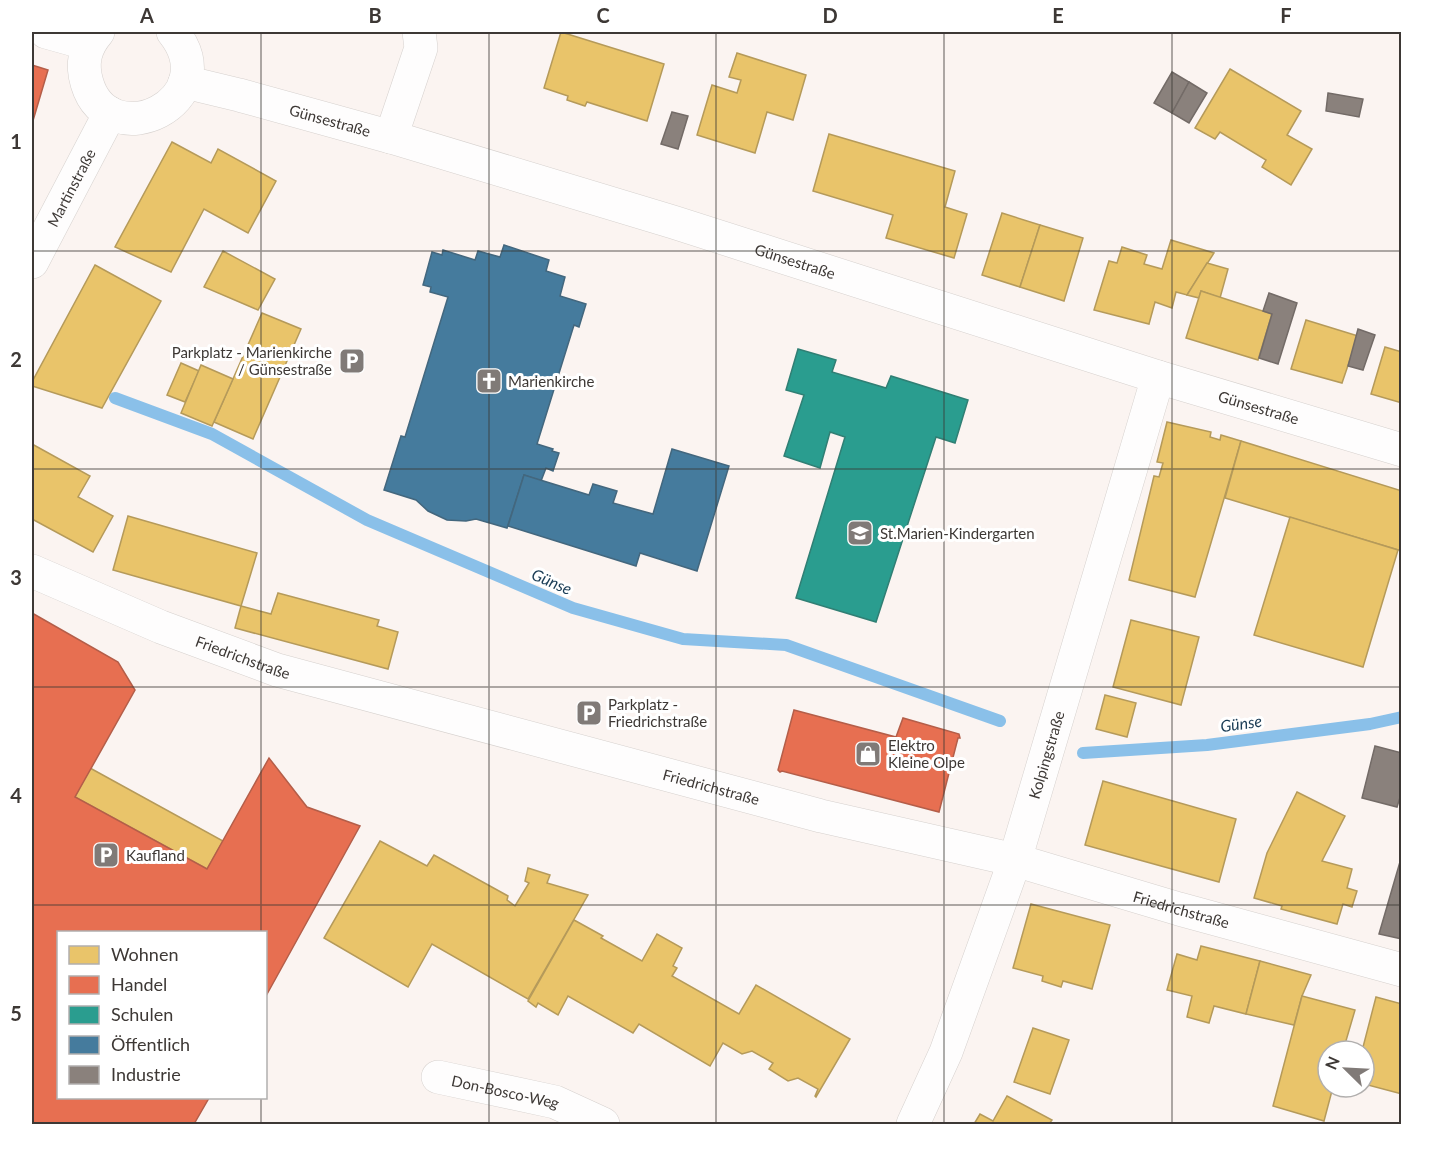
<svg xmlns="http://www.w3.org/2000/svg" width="1433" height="1156" viewBox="0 0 1433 1156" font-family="Lato,sans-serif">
	<rect width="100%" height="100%" fill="#fbf4f1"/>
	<g fill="#e9c46a" stroke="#b59a5a" stroke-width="1.5">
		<path d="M561,32L664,64L647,121L587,102L585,106L567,100L568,96L544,88Z"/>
		<path d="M737,53L806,75L793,120L767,112L755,153L697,135L712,85L737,93L741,80L729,77Z"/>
		<path d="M1230,69L1301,111L1287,135L1312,149L1291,185L1262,167L1266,160L1220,132L1215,139L1195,128Z"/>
		<path d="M829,134L955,171L945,207L967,214L954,258L886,238L893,215L813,191Z"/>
		<path d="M172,142L211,163L218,149L276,181L248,233L204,209L171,272L115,247Z"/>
		<path d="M1002,213L1040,225L1020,287L982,275Z"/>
		<path d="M1040,225L1083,238L1064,301L1020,287Z"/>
		<path d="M1171,240L1214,253L1187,295L1176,292L1172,308L1155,302L1149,324L1094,310L1109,261L1117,263L1122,247L1147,255L1144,264L1162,269Z"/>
		<path d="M223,251L275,279L258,310L204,287Z"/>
		<path d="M1207,263L1228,269L1220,298L1201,291L1199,298L1187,295Z"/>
		<path d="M95,265L161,301L102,408L32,386V382Z"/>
		<path d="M1201,291L1272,314L1258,360L1186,338Z"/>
		<path d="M262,313L301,329L253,439L214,422Z"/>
		<path d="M1306,320L1358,336L1342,383L1291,369Z"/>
		<path d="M1385,347L1402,352V403L1371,394Z"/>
		<path d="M181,363L199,371L185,402L167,395Z"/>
		<path d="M201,365L233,379L212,426L181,413Z"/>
		<path d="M1167,422L1211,432L1210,437L1220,440L1221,435L1241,441L1195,597L1129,580L1154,476L1159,477L1163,463L1157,462Z"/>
		<path d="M1241,441L1402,491V551L1225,498Z"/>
		<path d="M32,444L90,476L78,497L113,516L93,552L32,519Z"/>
		<path d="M128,516L257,553L241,606L113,570Z"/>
		<path d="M1290,517L1398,550L1363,667L1254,635Z"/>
		<path d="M278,593L379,620L377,626L398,632L388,669L235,628L241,606L271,614Z"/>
		<path d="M1131,620L1199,637L1181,705L1113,687Z"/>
		<path d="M1105,695L1136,703L1127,737L1096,729Z"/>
		<path d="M90,768L223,841L207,869L75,797Z"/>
		<path d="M1103,781L1236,819L1219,882L1085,845Z"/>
		<path d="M1297,792L1345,816L1322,861L1352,869L1347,888L1357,891L1352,907L1343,904L1337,924L1281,909L1282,906L1254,898L1267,853Z"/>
		<path d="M380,841L427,866L434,855L508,896L507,900L515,906L529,883L525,881L528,868L550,875L547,883L588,895L528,999L432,944L408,987L324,938Z"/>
		<path d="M1031,904L1110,925L1092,989L1063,981L1061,987L1042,981L1043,976L1013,968Z"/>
		<path d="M574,920L603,936L601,938L642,961L657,934L682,948L673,966L677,968L672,976L739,1014L756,985L850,1039L816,1097L815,1096L818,1089L798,1078L788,1081L769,1069L773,1063L752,1051L742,1054L723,1043L710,1066L639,1024L633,1033L568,996L558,1015L538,1003L536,1007L528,1001Z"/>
		<path d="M1201,946L1260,961L1246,1014L1214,1006L1209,1023L1187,1017L1192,996L1167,990L1177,954L1197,960Z"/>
		<path d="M1260,961L1311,975L1302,996L1294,1025L1246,1014Z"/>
		<path d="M1302,996L1355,1010L1343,1051H1328V1087H1333L1324,1121L1273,1106Z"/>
		<path d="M1376,997L1402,1004V1094L1364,1084V1051H1362Z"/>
		<path d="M1033,1028L1069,1040L1050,1094L1014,1082Z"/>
		<path d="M1007,1096L1052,1120L1049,1124H974L980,1114L993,1121Z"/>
	</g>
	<g fill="#e76f51" stroke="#b45e49" stroke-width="1.5">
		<path d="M32,65L48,70L32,124Z"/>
		<path d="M32,613L118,662L135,690L75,797L207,869L269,758L307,807L360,826L266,996V932H58V1098H209L194,1124H32Z"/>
		<path d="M794,710L896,737L903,718L959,734L960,738H958L939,812L782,771L780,772L778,770Z"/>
	</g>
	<path fill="#2a9d8f" stroke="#307f74" stroke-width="1.5" d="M798,349L836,360L832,372L886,388L891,376L968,400L955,443L936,437L876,622L796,598L845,437L830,432L820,468L784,456L804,395L786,390Z"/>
	<g fill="#457b9d" stroke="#43677e" stroke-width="1.5">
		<path d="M504,245L549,260L546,271L565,277L560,296L586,304L579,327L574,325L537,444L553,449L552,451L559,453L553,471L546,468L541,481L524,475L507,528L476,519L466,521L447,520L428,511L416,500L384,490L401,436L405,437L448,297L430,292L431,287L423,285L432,252L442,255L443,250L475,260L478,251L500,257Z"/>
		<path d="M672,449L729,466L697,571L640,553L636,566L508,526L524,475L589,495L593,484L617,491L613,503L653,514Z"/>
	</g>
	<g fill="#8a817c" stroke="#736b67" stroke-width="1.5">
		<path d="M1172,72L1189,82L1172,113L1154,103Z"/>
		<path d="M1189,82L1207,93L1189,123L1172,113Z"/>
		<path d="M1328,93L1363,99L1359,117L1326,111Z"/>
		<path d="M672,112L688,116L678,149L661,144Z"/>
		<path d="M1269,293L1297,303L1278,364L1259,358L1272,314L1263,311Z"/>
		<path d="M1358,329L1375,335L1363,370L1348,366Z"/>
		<path d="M1375,746L1402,753V791L1397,807L1362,798Z"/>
		<path d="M1402,855V939L1379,934Z"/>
	</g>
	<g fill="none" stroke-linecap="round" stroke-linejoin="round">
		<g stroke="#8ac0e9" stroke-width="12">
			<path d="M115,398L212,434L367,520L573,608L683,639L786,645L1000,721"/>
			<path d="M1083,753L1207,745L1370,724L1402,717"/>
		</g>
		<g stroke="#d6d1ce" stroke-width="34">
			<g id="minor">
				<path d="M46,32L89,44"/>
				<path d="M391,137L421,48L419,32"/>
				<path id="s1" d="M32,571L161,627L277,670L821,816L1015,860L1179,909L1402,970"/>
				<path id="s2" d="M438,1077L555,1102L603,1124"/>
				<path id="s3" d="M913,1124L946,1052L1015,860L1158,377"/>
			</g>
		</g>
		<g stroke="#d6d1ce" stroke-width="34">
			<g id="tertiary">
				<path d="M98,32C85,47 81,63 87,83C109,158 228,101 173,32"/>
				<path id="s4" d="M185,82L239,95L391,137L673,222L1158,377L1402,450"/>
				<path id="s5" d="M32,262L110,113"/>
			</g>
		</g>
		<use href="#minor" stroke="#fefdfd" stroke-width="33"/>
		<use href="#tertiary" stroke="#fefdfd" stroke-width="33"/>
	</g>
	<path fill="none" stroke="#3d3835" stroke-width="1.5" stroke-opacity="0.55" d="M261,32V932M489,32V1124M716,32V1124M944,32V1124M1172,32V1124M32,251H1402M32,469H1402M32,687H1402M32,905H1402M261,1098V1124"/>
	<defs>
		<g id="parking-square" transform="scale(1.35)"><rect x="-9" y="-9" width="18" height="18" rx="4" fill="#807a77" stroke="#fff"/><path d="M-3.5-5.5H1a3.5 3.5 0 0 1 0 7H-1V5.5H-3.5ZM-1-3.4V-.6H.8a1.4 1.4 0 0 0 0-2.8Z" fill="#fff"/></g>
		<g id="church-square" transform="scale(1.35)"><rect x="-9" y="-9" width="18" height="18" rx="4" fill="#807a77" stroke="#fff"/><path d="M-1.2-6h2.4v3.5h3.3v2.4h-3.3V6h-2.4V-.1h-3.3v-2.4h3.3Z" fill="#fff"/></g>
		<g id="school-square" transform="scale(1.35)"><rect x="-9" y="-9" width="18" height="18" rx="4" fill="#807a77" stroke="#fff"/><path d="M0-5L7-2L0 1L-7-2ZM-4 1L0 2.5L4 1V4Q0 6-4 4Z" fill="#fff"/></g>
		<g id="shop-square" transform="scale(1.35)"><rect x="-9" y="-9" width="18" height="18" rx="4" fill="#807a77" stroke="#fff"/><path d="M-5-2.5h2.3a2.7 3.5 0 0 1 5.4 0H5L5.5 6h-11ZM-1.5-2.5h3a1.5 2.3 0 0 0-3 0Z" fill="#fff"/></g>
	</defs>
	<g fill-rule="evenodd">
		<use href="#parking-square" x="352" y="361"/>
		<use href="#church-square" x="489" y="381"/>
		<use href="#school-square" x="860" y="533"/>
		<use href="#parking-square" x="589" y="713"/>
		<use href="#shop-square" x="868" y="754"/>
		<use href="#parking-square" x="106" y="855"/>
	</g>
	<g text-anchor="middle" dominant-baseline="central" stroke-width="6" stroke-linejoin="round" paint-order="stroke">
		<g font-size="15" fill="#3d3835" stroke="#fff">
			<text stroke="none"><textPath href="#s4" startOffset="150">Günsestraße</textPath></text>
			<text stroke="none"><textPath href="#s5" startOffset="84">Martinstraße</textPath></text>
			<text stroke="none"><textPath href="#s4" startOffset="636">Günsestraße</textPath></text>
			<text stroke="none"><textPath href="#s4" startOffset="1122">Günsestraße</textPath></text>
			<text stroke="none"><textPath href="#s1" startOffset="228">Friedrichstraße</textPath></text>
			<text stroke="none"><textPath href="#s3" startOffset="393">Kolpingstraße</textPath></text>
			<text stroke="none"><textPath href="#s1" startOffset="714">Friedrichstraße</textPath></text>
			<text stroke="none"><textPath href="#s1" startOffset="1200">Friedrichstraße</textPath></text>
			<text stroke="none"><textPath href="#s2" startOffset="69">Don-Bosco-Weg</textPath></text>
		</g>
		<g font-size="15" fill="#3d3835" stroke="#fff" text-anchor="start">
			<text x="332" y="352" text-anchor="end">Parkplatz - Marienkirche<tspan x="332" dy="17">/ Günsestraße</tspan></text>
			<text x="508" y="381">Marienkirche</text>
			<text x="880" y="533">St.Marien-Kindergarten</text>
			<text x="608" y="704">Parkplatz -<tspan x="608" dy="17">Friedrichstraße</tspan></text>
			<text x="888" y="745">Elektro<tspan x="888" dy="17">Kleine Olpe</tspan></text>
			<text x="126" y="855">Kaufland</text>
		</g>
		<g font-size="16" font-style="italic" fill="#1a3c55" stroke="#fff">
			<text transform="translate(552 581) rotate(23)">Günse</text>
			<text transform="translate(1241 723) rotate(-8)">Günse</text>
		</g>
	</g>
	<rect width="1433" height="1156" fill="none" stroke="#ffffff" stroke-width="66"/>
	<rect x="57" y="931" width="210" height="168" fill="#ffffff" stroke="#b1afae" stroke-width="1.5"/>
	<rect x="69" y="946" width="30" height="18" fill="#e9c46a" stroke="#b1afae" stroke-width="1.5"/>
	<text x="111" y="961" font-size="18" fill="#3d3835">Wohnen</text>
	<rect x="69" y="976" width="30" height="18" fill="#e76f51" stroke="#b1afae" stroke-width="1.5"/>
	<text x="111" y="991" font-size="18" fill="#3d3835">Handel</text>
	<rect x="69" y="1006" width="30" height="18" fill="#2a9d8f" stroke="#b1afae" stroke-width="1.5"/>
	<text x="111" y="1021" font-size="18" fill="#3d3835">Schulen</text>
	<rect x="69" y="1036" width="30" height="18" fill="#457b9d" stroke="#b1afae" stroke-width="1.5"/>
	<text x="111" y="1051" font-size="18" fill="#3d3835">Öffentlich</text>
	<rect x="69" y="1066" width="30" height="18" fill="#8a817c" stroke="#b1afae" stroke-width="1.5"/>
	<text x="111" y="1081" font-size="18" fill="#3d3835">Industrie</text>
	<g transform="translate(1346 1069) rotate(294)"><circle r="28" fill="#ffffff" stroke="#b1afae" stroke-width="1.5"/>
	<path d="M0-4.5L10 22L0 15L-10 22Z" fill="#807a77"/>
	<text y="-9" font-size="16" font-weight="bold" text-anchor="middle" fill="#3d3835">N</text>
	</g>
	<rect x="33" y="33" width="1367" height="1090" fill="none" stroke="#3d3835" stroke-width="2"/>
	<g font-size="20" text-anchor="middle" font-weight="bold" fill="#3d3835">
		<text x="147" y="23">A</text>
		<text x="375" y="23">B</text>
		<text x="603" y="23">C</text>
		<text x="830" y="23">D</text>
		<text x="1058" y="23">E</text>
		<text x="1286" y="23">F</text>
		<text x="16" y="149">1</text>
		<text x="16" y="367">2</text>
		<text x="16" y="585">3</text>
		<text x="16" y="803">4</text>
		<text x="16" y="1021">5</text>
	</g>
</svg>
